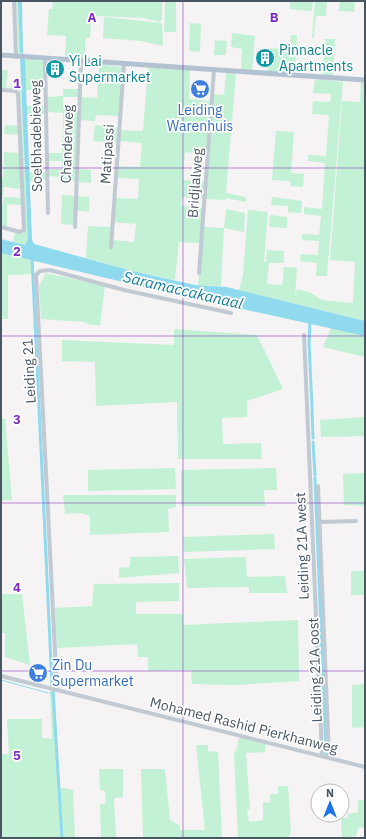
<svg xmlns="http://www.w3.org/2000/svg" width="366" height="839" viewBox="0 0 366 839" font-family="'IBM Plex Sans',sans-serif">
	<rect width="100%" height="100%" fill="#f5f3f3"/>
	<g fill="#c3f1d5">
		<path d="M16,1H18L21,55L18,53Z"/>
		<path d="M53,1H162V19L160,22L143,18L97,16L95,23H91L90,38H86L84,59L65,58L66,36L47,35L49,9H52Z"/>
		<path d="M165,1H176V32H164Z"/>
		<path d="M290,1H313L312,11L290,9Z"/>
		<path d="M315,1H327L326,16H316L314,38H312Z"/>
		<path d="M340,1H355L354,12L339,11Z"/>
		<path d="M104,17L162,23L163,46L141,41L103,38Z"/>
		<path d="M190,23L201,24L200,52L189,51Z"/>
		<path d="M232,33L255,36L252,71L241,70L242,49L231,47Z"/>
		<path d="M291,35H297L295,74L282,73L283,50H290Z"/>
		<path d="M325,39H335L333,77L322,76Z"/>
		<path d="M215,40L227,41L226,55H214Z"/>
		<path d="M270,48L282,49L281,73L268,72Z"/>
		<path d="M24,59L44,61L45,90H25Z"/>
		<path d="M99,64L122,67L119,116L96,115L95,121L80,120L81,97L97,98Z"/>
		<path d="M148,67L190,70L189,99L211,101L207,154L185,152L183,180L205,182L204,199L182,197L181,206L203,208L200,243L179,242L175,280L132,271L86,258L88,226L111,227L112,240L134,242L136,224L113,222L115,198L138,199L139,179L117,178L118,166L140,167L142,143L119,141L120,130L143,131Z"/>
		<path d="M1,70H8L6,89H1Z"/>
		<path d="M226,73L236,74L226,193L246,197V202L226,198V200L205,199L213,94L224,95Z"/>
		<path d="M317,79L343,82L327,276H316L317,263L300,261L301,254L318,255L319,241L302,240V234L319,235L321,216L304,214V207L322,209L325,163L308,161V155L326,156L329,115L312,114L313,101L330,102L331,94L313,93L315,80Z"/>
		<path d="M361,82H365V321L239,290L243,275L248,210L268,212L264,262H266L267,250L284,251V263H269L267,284L282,285L284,267L297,268L295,295L297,289L311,293L322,300L353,303L355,262L330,260L342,101L360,102Z"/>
		<path d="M10,87L21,88L28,239L25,245L13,242L15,232L23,233L25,231L19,96V90L10,89Z"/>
		<path d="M63,89H79V97H63V108L78,110L75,181L62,180V177L48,176V169H62V161H48V153H62L63,113L48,112L47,97L63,96Z"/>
		<rect x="26" y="106" width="19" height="8"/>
		<path d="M5,125L18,126V135L4,134Z"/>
		<path d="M95,125L118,127L117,143L93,141Z"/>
		<path d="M276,131L294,132L291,173L304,174L303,187L290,186V181L272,180Z"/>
		<path d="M4,152L19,153L21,189L4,187L3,196H1V178H3Z"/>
		<path d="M78,169L91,170V183L77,182Z"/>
		<path d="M29,172H46V180L29,181Z"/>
		<path d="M62,195L75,196L74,225L61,224Z"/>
		<path d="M77,196L89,197V212L76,210Z"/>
		<path d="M4,197L21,198V205L7,204V227L1,226V204H3Z"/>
		<path d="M272,197L302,201L301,213L288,212V206L271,205Z"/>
		<path d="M226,209L245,213L244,232L224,228Z"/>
		<path d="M270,215L287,217V228L269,227Z"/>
		<path d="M203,227L224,228L221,286L198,285Z"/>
		<path d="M1,253L32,261L33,274L8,275V319H1Z"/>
		<path d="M46,273L105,286L100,325H91L84,322L41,319L39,286Z"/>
		<path d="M331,328L365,336V357L323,347Z"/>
		<path d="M174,329L257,335L283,389L247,401V417L222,418L223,444L261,443L262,459H178L177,402L96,406L95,362L62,361V340L174,345Z"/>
		<path d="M365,417V436L321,437L320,420Z"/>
		<path d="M1,419H5L12,500H1Z"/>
		<path d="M175,468L176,489L88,491V470Z"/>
		<path d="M276,468L277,490H264L265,506H181V470Z"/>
		<path d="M365,473V506L344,505L343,474Z"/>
		<path d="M63,495H176V507L168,509L169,532L90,535V516L82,513L65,514Z"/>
		<path d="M274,534L275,549L184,552L183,537Z"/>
		<path d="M178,556L179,573L119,578V568L130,567V557Z"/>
		<path d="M246,557L247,577L285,576L287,593H249V587L187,588L184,559Z"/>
		<rect x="351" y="571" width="14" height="24"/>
		<path d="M179,583V601L136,602V614H183V625L298,620L299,681L235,685L192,684L191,670L148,671V657H138L137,644L57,648L55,608L92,606L94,584Z"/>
		<path d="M1,594H22L30,665L5,657V633H1Z"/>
		<path d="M365,684V727L352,728V685Z"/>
		<path d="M50,691H55V693L59,787L73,790L75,838H1V754H9L7,719H42V738L52,739Z"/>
		<path d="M239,738L266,743L265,752L246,753L250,809H247L249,822L263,820V802L270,803V794H278V786H288L291,832L288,838H238L234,753L237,748Z"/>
		<path d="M196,745H208V751L218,752L222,838H143L141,769H165L170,820L179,825L180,830H205Z"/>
		<path d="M99,769H123V797L114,798L116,838H101L100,804L106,803L105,791L100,790Z"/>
		<path d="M358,800H365V830L363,827L358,828L356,836L342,838L341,818H348V814L358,812Z"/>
	</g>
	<g fill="#90daee">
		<path d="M18,1H22L23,55L20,52Z"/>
		<path d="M20,58L25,60L32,240L34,244L132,271L195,285L227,287L365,321V336L161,291L1,253V239L25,245L28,239Z"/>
	</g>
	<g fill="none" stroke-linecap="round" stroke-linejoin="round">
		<g stroke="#90daee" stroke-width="1">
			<path d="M1,680L48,693"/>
			<path d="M50,693L53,694"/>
		</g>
		<g stroke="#90daee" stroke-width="3">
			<path d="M32,257L52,685"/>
			<path d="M310,320L309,343L312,408"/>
			<path d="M312,410L313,438"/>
			<path d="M313,442L315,475"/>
			<path d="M315,478L326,754"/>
			<path d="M53,692L62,838"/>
		</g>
		<g stroke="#c1cad2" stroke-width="4">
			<path d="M14,1L16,57"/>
			<path d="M45,59L48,213"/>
			<path d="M1,90L16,91L18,94L24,230L20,232L1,227"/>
			<path d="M75,227L81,61"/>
			<path d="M111,247L124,64"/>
			<path d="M199,273L214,70"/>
			<path d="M304,335L322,756"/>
			<path d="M318,486L329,758"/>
			<path d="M319,522L356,521"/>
			<path d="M1,676L365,767"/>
			<path d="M57,690L36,275L40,271L50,270L124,290L231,313"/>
		</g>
		<path stroke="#b3c2d1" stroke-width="5" d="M1,55L365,80"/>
	</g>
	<path fill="none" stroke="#7b2cbf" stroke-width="1" stroke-opacity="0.55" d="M183,1V838M1,168H365M1,336H365M1,503H365M1,671H365"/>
	<defs>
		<g id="building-disc" transform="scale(1)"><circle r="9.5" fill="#0f9aa8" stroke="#fff"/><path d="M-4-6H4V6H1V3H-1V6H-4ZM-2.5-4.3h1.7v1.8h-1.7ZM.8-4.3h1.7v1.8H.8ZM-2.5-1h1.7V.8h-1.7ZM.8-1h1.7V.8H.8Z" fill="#fff"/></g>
		<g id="supermarket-disc" transform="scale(1)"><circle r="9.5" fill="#3f7fe0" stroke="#fff"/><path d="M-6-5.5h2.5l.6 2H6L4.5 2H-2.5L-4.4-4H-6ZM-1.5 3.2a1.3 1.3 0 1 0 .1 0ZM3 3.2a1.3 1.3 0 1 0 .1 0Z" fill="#fff"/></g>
	</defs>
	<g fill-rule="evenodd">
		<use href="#building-disc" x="265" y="58"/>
		<use href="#building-disc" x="55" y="69"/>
		<use href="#supermarket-disc" x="200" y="89"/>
		<use href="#supermarket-disc" x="38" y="673"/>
	</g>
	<g text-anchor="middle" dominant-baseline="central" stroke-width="3.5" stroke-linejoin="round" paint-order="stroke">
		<g font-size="14" fill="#0d838f" stroke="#fff" text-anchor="start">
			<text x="279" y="50">Pinnacle<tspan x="279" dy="16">Apartments</tspan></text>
			<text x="69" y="61">Yi Lai<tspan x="69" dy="16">Supermarket</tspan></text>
		</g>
		<g font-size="14" fill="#366cbe" stroke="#fff">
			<text x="200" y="110">Leiding<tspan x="200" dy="16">Warenhuis</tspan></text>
			<text x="52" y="665" text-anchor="start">Zin Du<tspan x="52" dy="16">Supermarket</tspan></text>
		</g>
		<g font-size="14" fill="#4a5661" stroke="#fff">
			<text transform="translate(36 136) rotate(-91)">Soelbhadebieweg</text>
			<text transform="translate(67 144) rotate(-88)">Chanderweg</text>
			<text transform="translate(107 154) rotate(-86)">Matipassi</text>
			<text transform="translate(195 183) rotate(-86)">Bridjlalweg</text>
			<text transform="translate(29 371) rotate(-93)">Leiding 21</text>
			<text transform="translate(302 546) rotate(-92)">Leiding 21A west</text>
			<text transform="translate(315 670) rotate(-92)">Leiding 21A oost</text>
			<text transform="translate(244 725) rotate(14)">Mohamed Rashid Pierkhanweg</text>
		</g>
		<g font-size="15" font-style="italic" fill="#0c7c9b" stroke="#fff">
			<text transform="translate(183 290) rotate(13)">Saramaccakanaal</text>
		</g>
	</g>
	<g font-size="13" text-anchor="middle" font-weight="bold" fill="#7b2cbf" stroke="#fff" stroke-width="3.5" stroke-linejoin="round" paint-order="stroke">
		<text x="92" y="22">A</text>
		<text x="274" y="22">B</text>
		<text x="17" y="88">1</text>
		<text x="17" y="256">2</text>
		<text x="17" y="424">3</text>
		<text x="17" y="592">4</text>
		<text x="17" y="760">5</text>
	</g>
	<rect width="366" height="839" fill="none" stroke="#4a5661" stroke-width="4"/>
	<g transform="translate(330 803)"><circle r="19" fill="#ffffff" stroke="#b7bbc0"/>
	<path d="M0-3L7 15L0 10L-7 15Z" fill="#1a73e8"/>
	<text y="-6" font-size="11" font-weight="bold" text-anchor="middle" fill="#4a5661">N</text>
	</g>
</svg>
